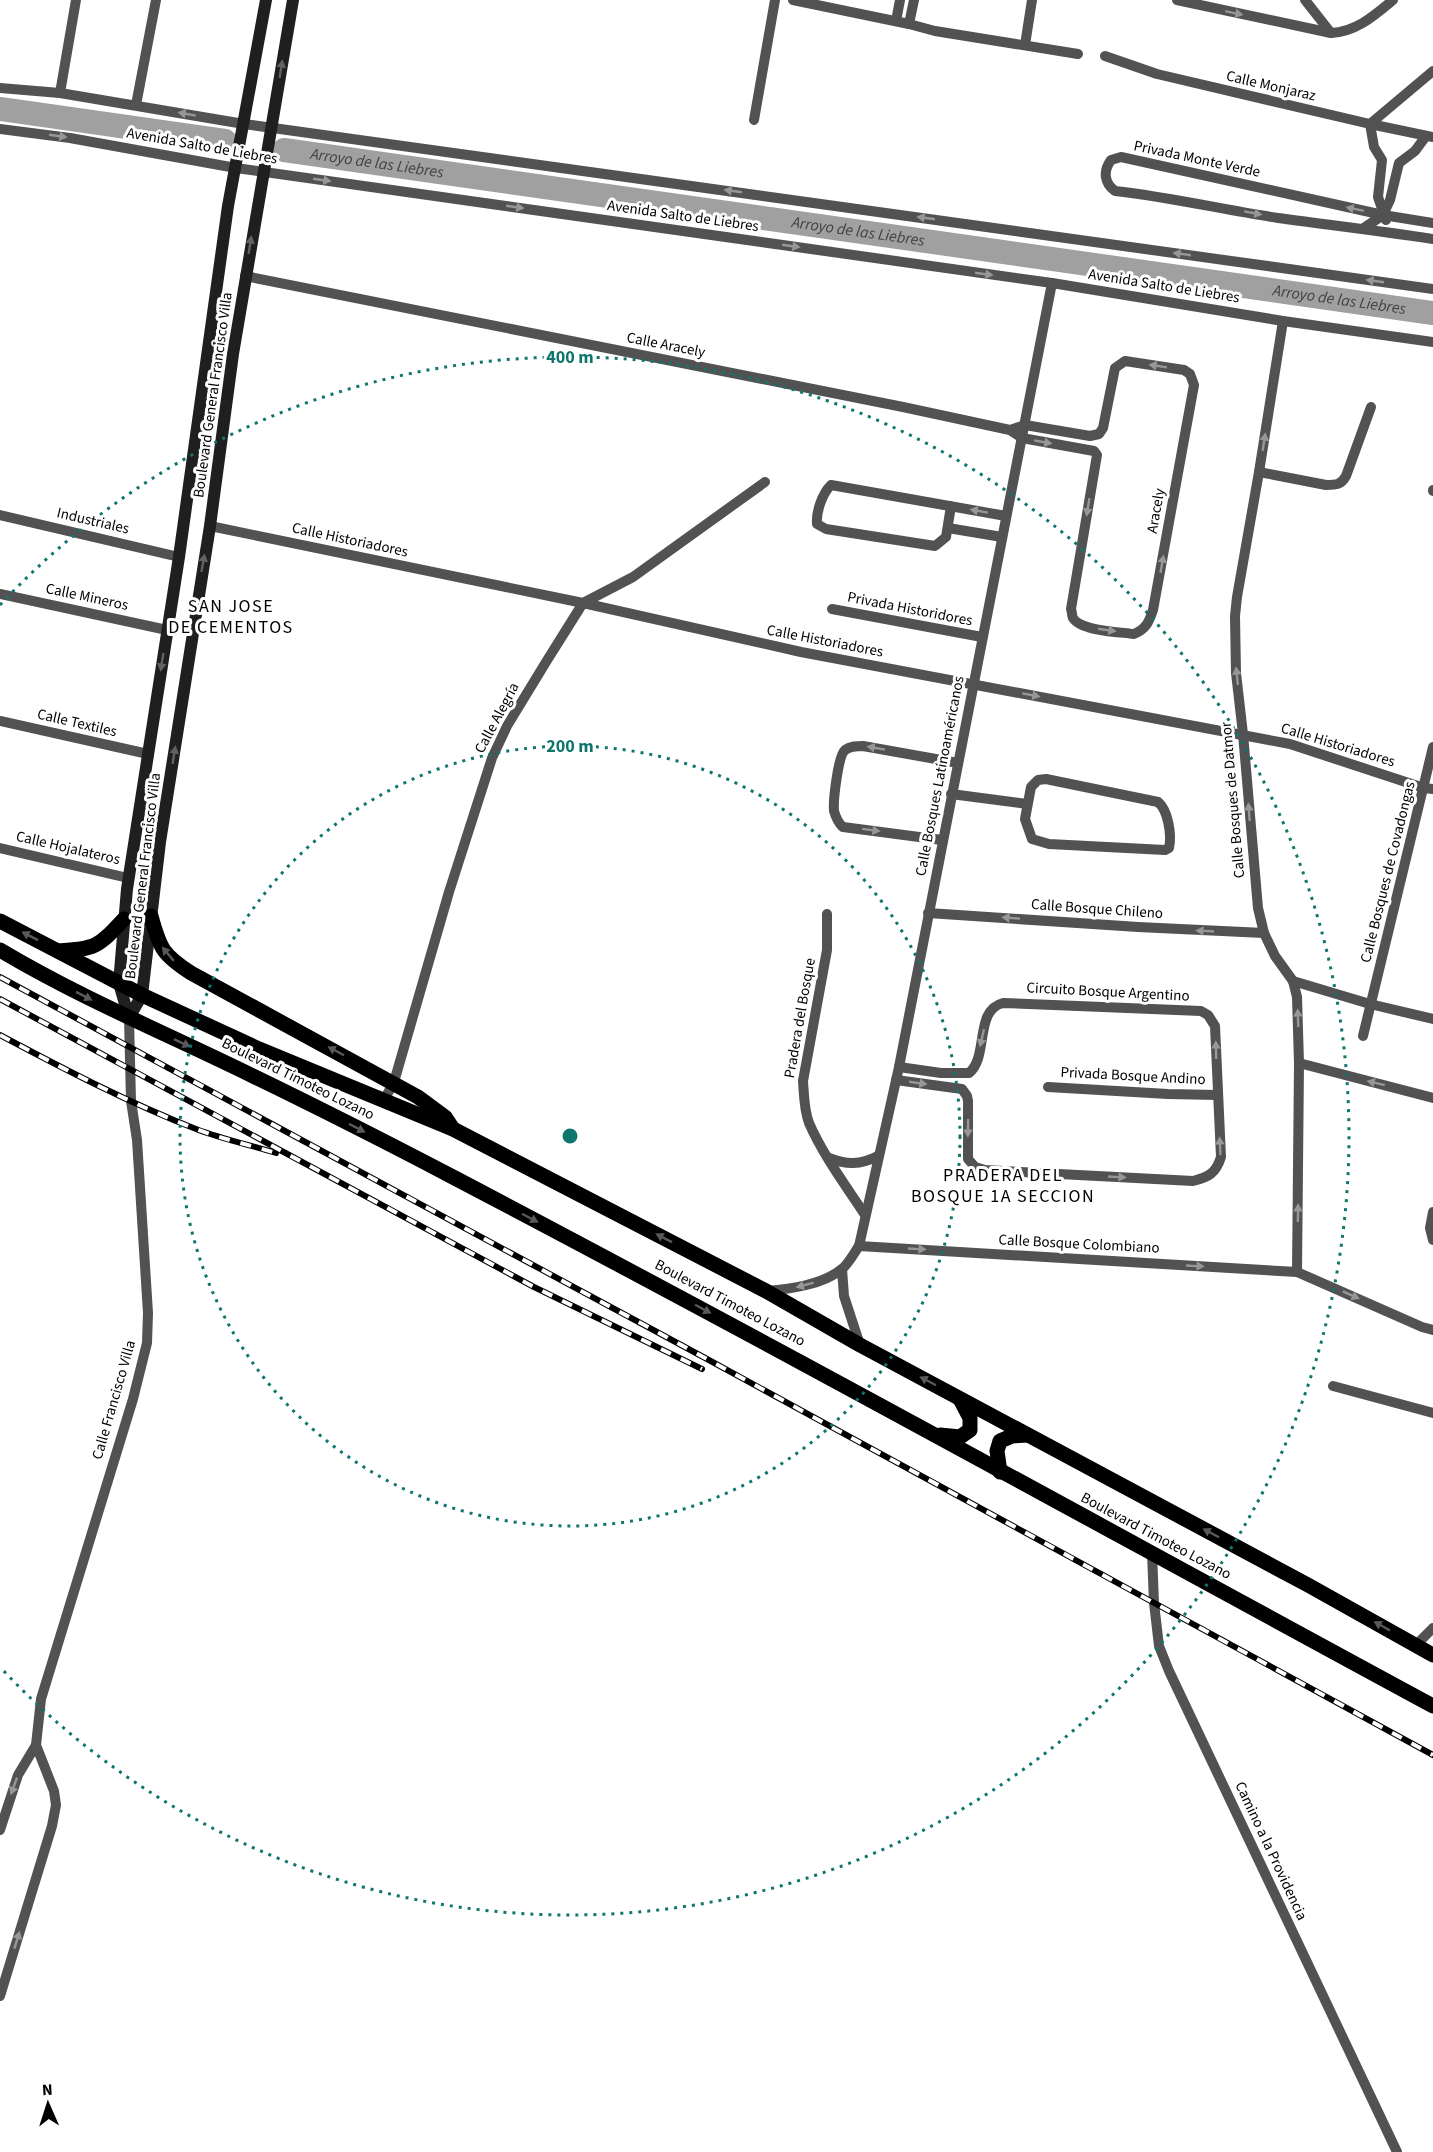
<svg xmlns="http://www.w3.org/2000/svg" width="1433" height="2152" viewBox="0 0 1433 2152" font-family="'Source Sans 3',sans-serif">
	<rect width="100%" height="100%" fill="#fff"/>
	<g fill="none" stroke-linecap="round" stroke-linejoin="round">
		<g stroke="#a0a0a0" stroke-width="24">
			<path d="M0,109L225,141"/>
			<path id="s1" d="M284,150L1433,313"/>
		</g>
		<g stroke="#525252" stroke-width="10">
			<path d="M793,0L909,24L935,31L1078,54"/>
			<path d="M1177,0L1331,33C1356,32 1375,15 1393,0"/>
			<path d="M1305,0L1331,33"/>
			<path d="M896,21L900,0"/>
			<path d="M909,24L914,0"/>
			<path d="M1025,45L1032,0"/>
			<path d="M1105,56L1157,74L1370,124L1433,137"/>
			<path d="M0,88L60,93L244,124L1433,289"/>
			<path d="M60,93L76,0"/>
			<path d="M136,105L156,0"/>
			<path d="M754,120L775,0"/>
			<path d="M0,129L70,138L236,168L1052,283L1283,321L1433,342"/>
			<path d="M1386,220L1378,197L1382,160L1374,147L1370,124L1433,71"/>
			<path d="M1433,223L1383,215L1121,157L1111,160C1103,171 1104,183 1115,191C1170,197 1224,210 1278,218C1330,225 1381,231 1433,239"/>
			<path d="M1364,228L1383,215L1390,200L1399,163L1415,151L1426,136"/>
			<path d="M245,276L903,407L1010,430L1022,438L1094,451L1097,455L1071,609C1072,611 1072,617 1073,618C1080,631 1120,632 1134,634C1146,629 1149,622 1153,610L1194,385L1190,374L1184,370L1125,361L1115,368L1103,428L1099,434L1090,436L1025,425L1010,430"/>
			<path d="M1283,321L1259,472L1237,597L1235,616L1236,673L1243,734L1258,908L1264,933L1275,956L1293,981L1297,997L1299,1063L1297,1272"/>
			<path d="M1259,472L1326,485C1336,485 1341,485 1346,476L1371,407"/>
			<path d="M1433,490V491"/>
			<path d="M951,506L946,537L935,546L826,529L817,524C816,512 822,494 831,485L1006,516"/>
			<path d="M0,515L179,557"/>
			<path d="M210,526L583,603L801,652L1290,744L1424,788L1433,789"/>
			<path d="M948,528L1002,537"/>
			<path d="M0,594L167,630"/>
			<path d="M832,609L982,637"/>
			<path d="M0,721L148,754"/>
			<path d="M1046,779L1158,802C1168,810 1172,835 1169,848L1165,850L1049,844L1032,839L1025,819L1031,787L1038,780Z"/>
			<path d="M951,794L1027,804"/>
			<path d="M942,840L843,827C838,823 836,818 834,811C833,801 838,756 845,750C850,746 857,746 863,746L958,763"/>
			<path d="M0,848L128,878"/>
			<path d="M928,913L1138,927L1264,933"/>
			<path d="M827,914V950L803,1081C804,1095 804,1110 809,1123C823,1155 846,1186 865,1215"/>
			<path d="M1293,981L1370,1004L1433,1019"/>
			<path d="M1363,1036L1433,747"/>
			<path d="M1299,1063L1433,1098"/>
			<path d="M896,1080L962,1089L967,1096L968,1101V1159L975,1167L985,1170L1193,1181C1209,1177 1216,1173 1221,1157L1215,1026L1208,1015L1201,1011L1003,1003C974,1010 989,1057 969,1073H941L899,1067"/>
			<path d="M1048,1087L1168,1094L1217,1095"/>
			<path d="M384,1100L394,1082L449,892L492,758L507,726L546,662L583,603L633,577L765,482"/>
			<path d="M829,1158C847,1165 860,1165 878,1156"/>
			<path d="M1433,1212L1430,1228L1433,1240"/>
			<path d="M859,1246L1297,1272L1422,1327L1433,1330"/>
			<path d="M842,1269L844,1296L860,1345"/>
			<path d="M766,1291C790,1289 822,1285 842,1269C849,1263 854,1253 859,1246L899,1067L1052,283"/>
			<path d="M1333,1386L1433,1413"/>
			<path d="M1152,1553L1154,1603L1159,1646L1169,1671L1397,2152"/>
			<path d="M1416,1645L1433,1628"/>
			<path d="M0,1830L18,1775L36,1745"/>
			<path d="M0,1996L52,1826L56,1805L54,1791L36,1745L41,1699L133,1399L147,1343L148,1313L137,1140L131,1101L129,1018"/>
		</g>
		<g stroke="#1f1f1f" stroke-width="12">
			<path d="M129,1018L142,995L160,842L210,526L233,354L293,0"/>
			<path d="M129,1018L119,983L127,889L179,557L228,206L266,0"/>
		</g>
		<g stroke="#000" stroke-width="15">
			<path d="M151,916C160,949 163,955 191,973L418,1097L445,1117L453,1129"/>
			<path d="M0,921L142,995L259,1049L453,1129L766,1291L860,1345L1308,1585L1433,1655"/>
			<path d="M0,950C82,999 170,1035 255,1077C321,1109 386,1142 451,1176C781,1349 1106,1529 1433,1706"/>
			<path d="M58,951C96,949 98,947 124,919"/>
			<path d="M940,1435L960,1437L970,1430V1418L960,1399"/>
			<path d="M1000,1472L997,1451L1000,1441L1012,1436L1027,1435"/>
		</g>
		<g stroke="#000" stroke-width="6">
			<g id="rail">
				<path d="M0,977L707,1359L1433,1755"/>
				<path d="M0,999L534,1287L702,1369"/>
				<path d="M0,1035C64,1069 129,1103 196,1129C222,1139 250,1145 276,1153"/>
			</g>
		</g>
		<use href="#rail" stroke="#fff" stroke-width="4" stroke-dasharray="11" stroke-linecap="butt"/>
	</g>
	<defs><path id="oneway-solid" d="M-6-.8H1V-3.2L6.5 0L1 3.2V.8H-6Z" transform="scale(1.5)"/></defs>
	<g fill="#979797">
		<use href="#oneway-solid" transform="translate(1234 13) rotate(12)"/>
		<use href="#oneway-solid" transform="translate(187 114) rotate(-170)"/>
		<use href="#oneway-solid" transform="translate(58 136) rotate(8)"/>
		<use href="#oneway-solid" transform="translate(322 180) rotate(8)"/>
		<use href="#oneway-solid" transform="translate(733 191) rotate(-172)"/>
		<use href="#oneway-solid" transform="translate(515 207) rotate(8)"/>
		<use href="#oneway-solid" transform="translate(1355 209) rotate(-168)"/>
		<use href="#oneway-solid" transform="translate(1253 213) rotate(10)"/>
		<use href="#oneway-solid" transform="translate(926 218) rotate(-172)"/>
		<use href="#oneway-solid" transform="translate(791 246) rotate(8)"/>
		<use href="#oneway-solid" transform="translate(1182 254) rotate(-172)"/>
		<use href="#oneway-solid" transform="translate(984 274) rotate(8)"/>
		<use href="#oneway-solid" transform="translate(1375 281) rotate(-172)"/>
		<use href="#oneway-solid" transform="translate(1158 366) rotate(-171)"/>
		<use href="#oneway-solid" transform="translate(1043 442) rotate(10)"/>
		<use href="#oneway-solid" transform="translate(1264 442) rotate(-81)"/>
		<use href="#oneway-solid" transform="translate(1088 507) rotate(99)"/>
		<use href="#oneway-solid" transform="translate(979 511) rotate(-170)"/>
		<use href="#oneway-solid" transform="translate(1162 564) rotate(-80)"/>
		<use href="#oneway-solid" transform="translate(1107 630) rotate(8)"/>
		<use href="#oneway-solid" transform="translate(1237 676) rotate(-96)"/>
		<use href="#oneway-solid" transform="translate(1031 695) rotate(10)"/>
		<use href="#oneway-solid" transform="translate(876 748) rotate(-170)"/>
		<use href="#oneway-solid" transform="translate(1249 812) rotate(-94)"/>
		<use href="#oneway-solid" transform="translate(871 830) rotate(7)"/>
		<use href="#oneway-solid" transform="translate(1011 918) rotate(-176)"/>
		<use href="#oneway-solid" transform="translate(1205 931) rotate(-177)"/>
		<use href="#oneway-solid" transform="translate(1298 1018) rotate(-92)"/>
		<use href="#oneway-solid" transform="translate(982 1038) rotate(103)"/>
		<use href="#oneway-solid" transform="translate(1216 1050) rotate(-91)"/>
		<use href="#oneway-solid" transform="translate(918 1083) rotate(8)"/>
		<use href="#oneway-solid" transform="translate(1376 1083) rotate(-166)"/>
		<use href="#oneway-solid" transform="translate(968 1128) rotate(91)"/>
		<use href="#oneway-solid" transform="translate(1220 1146) rotate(-93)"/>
		<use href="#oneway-solid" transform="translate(1117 1177) rotate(3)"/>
		<use href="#oneway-solid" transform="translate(1298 1213) rotate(-89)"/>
		<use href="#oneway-solid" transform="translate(917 1249) rotate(3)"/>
		<use href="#oneway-solid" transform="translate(1195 1266) rotate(3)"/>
		<use href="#oneway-solid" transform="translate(805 1285) rotate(165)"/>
		<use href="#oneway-solid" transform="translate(1351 1295) rotate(24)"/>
		<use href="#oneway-solid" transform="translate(14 1786) rotate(110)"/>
		<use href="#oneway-solid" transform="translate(17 1940) rotate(-73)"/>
	</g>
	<g fill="#626262">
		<use href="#oneway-solid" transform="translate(281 69) rotate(-81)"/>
		<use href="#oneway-solid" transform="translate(250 245) rotate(-81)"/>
		<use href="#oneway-solid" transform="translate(203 563) rotate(-80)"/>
		<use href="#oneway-solid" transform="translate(162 662) rotate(99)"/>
		<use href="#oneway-solid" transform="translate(174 755) rotate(-81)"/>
	</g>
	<g fill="#595959">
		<use href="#oneway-solid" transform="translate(30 936) rotate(-153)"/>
		<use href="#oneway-solid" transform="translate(168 954) rotate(-130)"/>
		<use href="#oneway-solid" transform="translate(84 996) rotate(27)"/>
		<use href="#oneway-solid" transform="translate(182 1043) rotate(25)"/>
		<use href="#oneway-solid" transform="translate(336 1051) rotate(-152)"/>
		<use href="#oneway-solid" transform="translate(357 1128) rotate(27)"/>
		<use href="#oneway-solid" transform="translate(530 1218) rotate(28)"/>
		<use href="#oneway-solid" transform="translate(664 1238) rotate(-153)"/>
		<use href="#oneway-solid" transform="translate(703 1309) rotate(28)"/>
		<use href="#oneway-solid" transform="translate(928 1381) rotate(-152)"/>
		<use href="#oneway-solid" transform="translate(1211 1533) rotate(-152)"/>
		<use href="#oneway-solid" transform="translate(1382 1626) rotate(-151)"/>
	</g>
	<g fill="none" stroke="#0f766e" stroke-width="3" stroke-dasharray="3 6">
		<circle cx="570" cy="1136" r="390"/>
		<path d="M0 605A779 779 0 1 1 0 1667"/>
	</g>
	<g text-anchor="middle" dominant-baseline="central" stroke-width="6" stroke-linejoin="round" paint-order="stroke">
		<g font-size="15" fill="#000" stroke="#fff">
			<text transform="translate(1271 86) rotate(13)">Calle Monjaraz</text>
			<text transform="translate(202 146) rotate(10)">Avenida Salto de Liebres</text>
			<text transform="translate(1197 159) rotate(12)">Privada Monte Verde</text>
			<text transform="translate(683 216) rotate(8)">Avenida Salto de Liebres</text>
			<text transform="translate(1164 286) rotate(9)">Avenida Salto de Liebres</text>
			<text transform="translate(666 345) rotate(11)">Calle Aracely</text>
			<text transform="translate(213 395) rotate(-82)">Boulevard General Francisco Villa</text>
			<text transform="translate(1156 511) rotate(-80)">Aracely</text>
			<text transform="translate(93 521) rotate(13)">Industriales</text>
			<text transform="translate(350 540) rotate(12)">Calle Historiadores</text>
			<text transform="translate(87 597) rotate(12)">Calle Mineros</text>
			<text transform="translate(910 609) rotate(11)">Privada Historidores</text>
			<text transform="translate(825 641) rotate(11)">Calle Historiadores</text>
			<text transform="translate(497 718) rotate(-62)">Calle Alegría</text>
			<text transform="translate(77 723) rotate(13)">Calle Textiles</text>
			<text transform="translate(1338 745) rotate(17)">Calle Historiadores</text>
			<text transform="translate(940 776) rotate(-79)">Calle Bosques Latinoaméricanos</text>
			<text transform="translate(1233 800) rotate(-95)">Calle Bosques de Datmor</text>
			<text transform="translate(68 848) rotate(13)">Calle Hojalateros</text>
			<text transform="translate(1388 872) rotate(-76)">Calle Bosques de Covadongas</text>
			<text transform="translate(143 876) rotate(-83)">Boulevard General Francisco Villa</text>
			<text transform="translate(1097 909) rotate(4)">Calle Bosque Chileno</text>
			<text transform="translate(1108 992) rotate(3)">Circuito Bosque Argentino</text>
			<text transform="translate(800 1018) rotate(-80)">Pradera del Bosque</text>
			<text transform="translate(1133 1076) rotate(3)">Privada Bosque Andino</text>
			<text transform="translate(298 1079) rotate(26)">Boulevard Timoteo Lozano</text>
			<text transform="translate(1079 1244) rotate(3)">Calle Bosque Colombiano</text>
			<text transform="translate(730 1303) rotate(28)">Boulevard Timoteo Lozano</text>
			<text transform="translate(114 1400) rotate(-74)">Calle Francisco Villa</text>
			<text transform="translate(1156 1536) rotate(28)">Boulevard Timoteo Lozano</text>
			<text transform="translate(1271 1851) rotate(65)">Camino a la Providencia</text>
		</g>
		<g font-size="16" font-style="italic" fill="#414141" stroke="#fff">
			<text stroke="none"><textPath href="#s1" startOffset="94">Arroyo de las Liebres</textPath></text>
			<text stroke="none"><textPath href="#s1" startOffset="580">Arroyo de las Liebres</textPath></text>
			<text stroke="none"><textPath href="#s1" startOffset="1066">Arroyo de las Liebres</textPath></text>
		</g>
		<g font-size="18" letter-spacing="1.5" fill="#000" stroke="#fff">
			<text x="231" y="606">SAN JOSE<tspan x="231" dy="21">DE CEMENTOS</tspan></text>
			<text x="1003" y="1175">PRADERA DEL<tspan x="1003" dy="21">BOSQUE 1A SECCION</tspan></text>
		</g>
	</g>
	<circle cx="570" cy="1136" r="9" fill="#0f766e" stroke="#fff" stroke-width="3"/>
	<g font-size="18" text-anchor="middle" font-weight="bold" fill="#0f766e" stroke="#fff" stroke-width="6" stroke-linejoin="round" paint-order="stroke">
		<text x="570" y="363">400 m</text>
		<text x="570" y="752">200 m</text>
	</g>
	<g transform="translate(48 2104) rotate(357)" stroke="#ffffff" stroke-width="4.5" paint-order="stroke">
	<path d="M0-4.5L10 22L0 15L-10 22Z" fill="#000000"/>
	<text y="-9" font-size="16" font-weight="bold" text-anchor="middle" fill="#000000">N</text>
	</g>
</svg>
